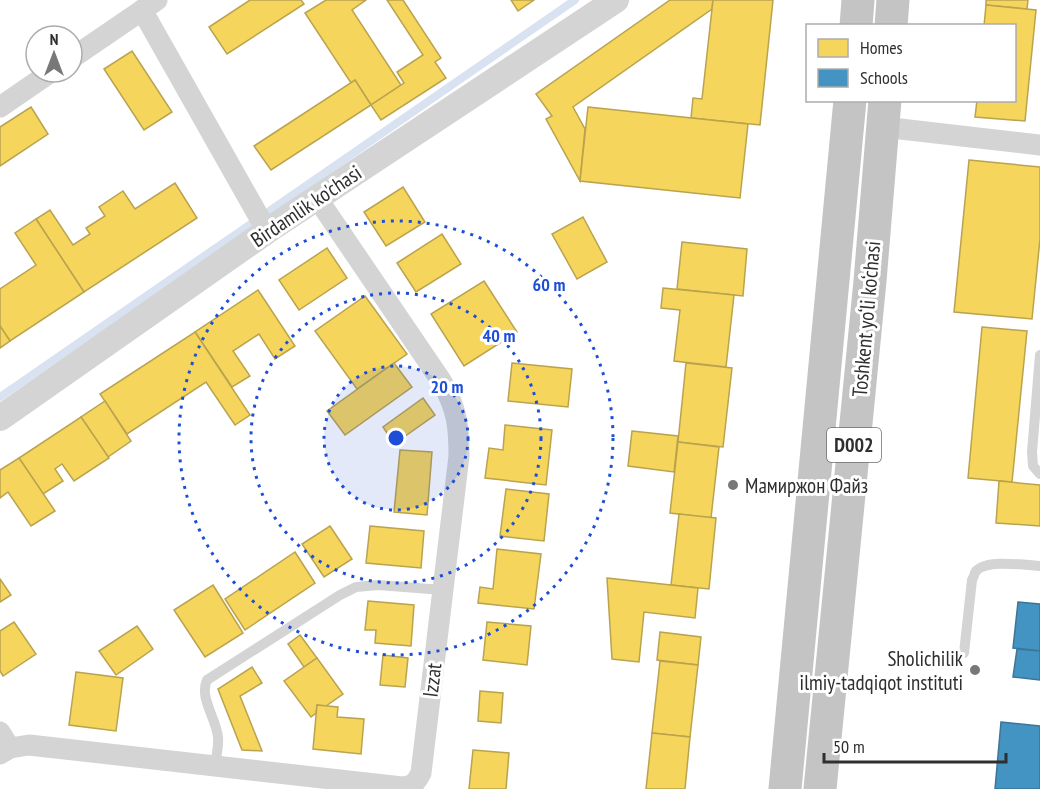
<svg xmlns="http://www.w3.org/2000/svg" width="1040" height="789" viewBox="0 0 1040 789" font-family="'PT Sans Narrow',sans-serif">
	<rect width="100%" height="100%" fill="#fff"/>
	<g fill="#f6d55c" stroke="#baa34e" stroke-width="1.5">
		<path d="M250,0H301L304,4L227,54L209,27Z"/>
		<path d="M326,0H366L352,10L401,85L371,105L355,80L351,83L305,13Z"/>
		<path d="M387,0H403L441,58L435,62L446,78L381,120L371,105L404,83L397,72L423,55Z"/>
		<path d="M511,0H534L518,11Z"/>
		<path d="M670,0H713L712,9L573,107L585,129L580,181L546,119L552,116L536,94Z"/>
		<path d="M713,0H773L760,125L691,118L693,98L702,99Z"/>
		<path d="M986,0H1028L1027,9L986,5Z"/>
		<path d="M986,5L1036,10L1025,121L975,117L977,100H1014V26H984Z"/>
		<path d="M132,51L172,112L144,130L104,69Z"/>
		<path d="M355,80L371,105L271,170L254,146Z"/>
		<path d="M31,107L48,134L0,166V127Z"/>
		<path d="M588,107L748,124L740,198L580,181Z"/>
		<path d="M969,160L1040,167V239L1032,319L954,312Z"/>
		<path d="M175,183L197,218L84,292L36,219L50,210L73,245L90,234L86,228L105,216L99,207L123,191L135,209Z"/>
		<path d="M403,187L425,222L386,246L364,212Z"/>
		<path d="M583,217L607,262L577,279L552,234Z"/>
		<path d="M36,219L84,292L10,341L0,326V289L36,265L15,233Z"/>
		<path d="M442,234L461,264L416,292L397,263Z"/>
		<path d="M682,242L747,249L743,296L677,289Z"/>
		<path d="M327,248L347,278L299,310L279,280Z"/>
		<path d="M484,281L517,332L464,366L431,314Z"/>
		<path d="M663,288L734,295L726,367L674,361L680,310L661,308Z"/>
		<path d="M258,290L295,346L275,359L259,334L233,351L250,376L232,387L195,332Z"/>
		<path d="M365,296L407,354L357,389L315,331Z"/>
		<path d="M0,326L10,341L0,348Z"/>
		<path d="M982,327L1027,331L1012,482L968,478Z"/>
		<path d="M195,332L250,415L235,425L206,382L127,434L100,394Z"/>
		<path d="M394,363L412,387L345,435L327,411Z"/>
		<path d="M512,363L572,369L568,407L508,401Z"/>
		<path d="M686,363L732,368L723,447L678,442Z"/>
		<path d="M423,398L435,415L394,444L383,427Z"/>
		<path d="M105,401L131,441L108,457L81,417Z"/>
		<path d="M81,417L109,458L74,481L62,464L55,469L63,481L43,494L19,458Z"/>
		<path d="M505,425L552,430L546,485L485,478L489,448L503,450Z"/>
		<path d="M632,431L678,436L674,472L628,466Z"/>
		<path d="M678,442L719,447L711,518L670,513Z"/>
		<path d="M400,450L432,452L427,515L394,512Z"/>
		<path d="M19,458L55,511L31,526L8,492L0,498V470Z"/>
		<path d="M999,481L1040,485V526L996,523Z"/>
		<path d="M506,489L549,494L544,541L500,536Z"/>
		<path d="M679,514L716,518L709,589L671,585Z"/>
		<path d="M330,526L352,559L324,577L302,544Z"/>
		<path d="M370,526L424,531L421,568L366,563Z"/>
		<path d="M497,549L541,554L534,609L478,603L480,587L493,589Z"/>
		<path d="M295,552L315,583L245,630L225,599Z"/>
		<path d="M607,578L698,588L695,618L644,612L639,662L612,659Z"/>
		<path d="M0,579L11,595L0,602Z"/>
		<path d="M213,585L243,633L205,657L174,610Z"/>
		<path d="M368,601L414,605L411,646L375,643L376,630H365Z"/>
		<path d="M14,622L36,654L3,676L0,671V631Z"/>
		<path d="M487,622L531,626L527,665L483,660Z"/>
		<path d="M137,626L153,649L116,675L99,651Z"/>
		<path d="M660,632L701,637L698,665L657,660Z"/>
		<path d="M300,635L317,658L304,667L288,644Z"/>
		<path d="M383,655L408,658L405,687L380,685Z"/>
		<path d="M317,658L343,694L326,706L317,705L316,713L311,717L284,681Z"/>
		<path d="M660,661L698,665L690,737L652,733Z"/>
		<path d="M252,667L262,683L240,696L262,751L242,750L218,689Z"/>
		<path d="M76,672L123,678L116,731L69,725Z"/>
		<path d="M480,691L503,693L501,723L478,721Z"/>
		<path d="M317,705L338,707L337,717L364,719L361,754L313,749Z"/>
		<path d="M652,733L690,737L685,789H646Z"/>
		<path d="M473,750L509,753L506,789H469Z"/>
	</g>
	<g fill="#4393c3" stroke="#3d7597" stroke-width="1.5">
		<path d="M1018,602L1040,604V651L1013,648Z"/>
		<path d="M1017,649L1040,651V680L1013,677Z"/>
		<path d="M1001,722L1040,726V789H995Z"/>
	</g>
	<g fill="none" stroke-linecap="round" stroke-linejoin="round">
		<path stroke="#d9e2f1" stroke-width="8" d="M0,397L575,0"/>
		<g stroke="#d4d4d4" stroke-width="10">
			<path d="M1040,355L1032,452L1033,466L1040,474"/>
			<path d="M964,653L972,580C974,577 974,574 976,571C986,559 1025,565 1040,566"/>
			<path d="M215,766C216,756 219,746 218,737C216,718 199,698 207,680L340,595L356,587L378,585L443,590"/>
		</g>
		<g stroke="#d4d4d4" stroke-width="21">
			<path d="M142,10L267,231"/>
			<path d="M72,58L157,0"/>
			<path d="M0,107L51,72"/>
			<path d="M883,127L1040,145"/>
			<path d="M0,732L10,748"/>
			<path d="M0,754L10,748L29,745L402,787C413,786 416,783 421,773L459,456C459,425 457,410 442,382L317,198"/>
		</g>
		<path stroke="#d4d4d4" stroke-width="26" d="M0,418L267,231L616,0"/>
		<g stroke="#c4c4c4" stroke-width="33">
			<path d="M856,26L858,0"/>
			<path d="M891,26L893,0"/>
			<path d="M785,789L850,100"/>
			<path d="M820,789L870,281L885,100"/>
		</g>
	</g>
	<circle cx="396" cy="438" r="72" fill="#1d4ed8" fill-opacity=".12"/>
	<g fill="none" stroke="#1d4ed8" stroke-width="3" stroke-dasharray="3 6">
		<circle cx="396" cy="438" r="72"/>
		<circle cx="396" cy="438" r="145"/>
		<circle cx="396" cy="438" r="217"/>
	</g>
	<g fill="#787878" stroke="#fff" stroke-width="2">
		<circle cx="733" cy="485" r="6"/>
		<circle cx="975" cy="670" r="6"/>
	</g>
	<g text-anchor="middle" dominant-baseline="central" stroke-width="6" stroke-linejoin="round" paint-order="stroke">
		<rect fill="#fff" stroke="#6d6d6d" stroke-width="1.5" x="827" y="428" width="54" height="34" rx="4.5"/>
		<g font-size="20" font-weight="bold" fill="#2f2f2f">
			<text x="854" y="445">D002</text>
		</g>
		<g font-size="21" fill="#2f2f2f" stroke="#fff">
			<text transform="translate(306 206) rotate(-34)">Birdamlik ko'chasi</text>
			<text transform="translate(866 319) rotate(-85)">Toshkent yo‘li ko‘chasi</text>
			<text transform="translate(432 680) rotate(-83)">Izzat</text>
		</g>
		<g font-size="21" fill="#2f2f2f" stroke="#fff" text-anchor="start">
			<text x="745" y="485">Мамиржон Файз</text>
			<text x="963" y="658" text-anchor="end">Sholichilik<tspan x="963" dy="24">ilmiy-tadqiqot instituti</tspan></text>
		</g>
	</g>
	<circle cx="396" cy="438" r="9" fill="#1d4ed8" stroke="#fff" stroke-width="3"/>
	<g font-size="18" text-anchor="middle" font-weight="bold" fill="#1d4ed8" stroke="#fff" stroke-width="6" stroke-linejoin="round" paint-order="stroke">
		<text x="549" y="291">60 m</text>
		<text x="499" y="342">40 m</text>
		<text x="447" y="393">20 m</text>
	</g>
	<rect x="806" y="24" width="210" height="78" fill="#ffffff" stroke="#acacac" stroke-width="1.5"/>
	<rect x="818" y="39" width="30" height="18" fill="#f6d55c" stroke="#acacac" stroke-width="1.5"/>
	<text x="860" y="54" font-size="18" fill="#2f2f2f">Homes</text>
	<rect x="818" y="69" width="30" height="18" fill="#4393c3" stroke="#acacac" stroke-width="1.5"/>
	<text x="860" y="84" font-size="18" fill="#2f2f2f">Schools</text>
	<g transform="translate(54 54)"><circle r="28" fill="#ffffff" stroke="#acacac" stroke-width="1.5"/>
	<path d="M0-4.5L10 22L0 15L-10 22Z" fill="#787878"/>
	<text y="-9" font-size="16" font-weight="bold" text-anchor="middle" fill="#2f2f2f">N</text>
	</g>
	<path d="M824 753v9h182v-9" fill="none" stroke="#2f2f2f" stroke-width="3"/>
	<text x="833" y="753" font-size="18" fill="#2f2f2f" stroke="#ffffff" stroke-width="4.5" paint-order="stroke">50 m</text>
</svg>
